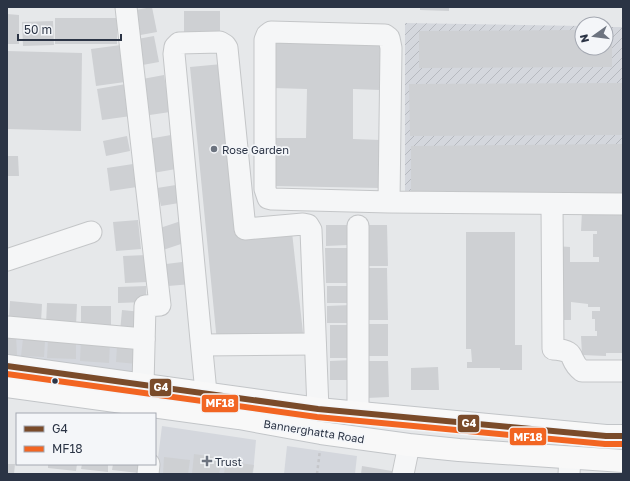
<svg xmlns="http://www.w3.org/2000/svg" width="630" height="481" viewBox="0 0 630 481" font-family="'Golos Text',sans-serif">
	<defs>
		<pattern id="industrial-furrows" width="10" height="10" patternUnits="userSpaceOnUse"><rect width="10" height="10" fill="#d4d7dd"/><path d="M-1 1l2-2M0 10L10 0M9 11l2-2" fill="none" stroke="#b6b9bf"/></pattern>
	</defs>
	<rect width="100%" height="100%" fill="#e6e8ea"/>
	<g fill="#d4d7dd">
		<path d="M7,329L140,342V373L7,358Z"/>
		<path d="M162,426L256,440L253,474H156Z"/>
		<path d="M287,446L357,456L355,474H284Z"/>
	</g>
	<path fill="url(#industrial-furrows)" d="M405,23L582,26V48H606V27H623V210L405,209Z"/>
	<g fill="#ced0d3">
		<path d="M152,7L157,32L135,36L130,11Z"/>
		<path d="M420,7H449V11L420,10Z"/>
		<rect x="184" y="11" width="36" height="27"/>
		<path d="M7,14L19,15V44H7Z"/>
		<rect x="55" y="18" width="62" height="26"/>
		<path d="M53,21L54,45L23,46L22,22Z"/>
		<path d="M582,30V48H606V30H612V67L419,68V31Z"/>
		<path d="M154,36L159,62L137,66L132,40Z"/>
		<path d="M274,39L382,41L381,90L353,89V139L381,140L380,188L272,186L273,138H306L307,89L273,88Z"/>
		<path d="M121,45L125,82L96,86L91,49Z"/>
		<path d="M7,51L82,53L81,131L7,129Z"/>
		<path d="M222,64L240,237L292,232L303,333L217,342L190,67Z"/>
		<path d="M164,75L170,112L143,116L137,80Z"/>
		<path d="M623,83V135L410,136L409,84Z"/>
		<path d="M126,84L131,116L102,120L97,89Z"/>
		<path d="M171,135L176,169L153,173L148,139Z"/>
		<path d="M127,136L130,151L106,156L103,141Z"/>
		<path d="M623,144V196L411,197V146Z"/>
		<path d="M7,156H18L19,176H7Z"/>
		<path d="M133,164L137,187L110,191L107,168Z"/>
		<path d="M176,185L179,203L161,206L157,188Z"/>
		<path d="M582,211H623V353H606V356L582,355L581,336H597V331H595V319H592V311H600V307H588V304L571,302V320H555L556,246L570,247V262H599V257H593V234H597V231H581Z"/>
		<path d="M138,220L141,249L116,251L113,222Z"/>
		<path d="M181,221L187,242L163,250L157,229Z"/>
		<path d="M326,225H348V245L326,246Z"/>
		<path d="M363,225H387L388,266H364Z"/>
		<path d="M466,232H515V345H522V370H500V368H467V362H472L471,349H466Z"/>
		<path d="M325,248H349V283H326Z"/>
		<path d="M147,255L148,282L125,283L123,256Z"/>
		<path d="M190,261L192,284L168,286L166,264Z"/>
		<path d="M364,268H387L388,320H365Z"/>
		<path d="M146,286V302L118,303V287Z"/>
		<rect x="327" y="286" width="25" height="17"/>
		<path d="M10,301L42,304L41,322L9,319Z"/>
		<path d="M47,303L77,304L76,325L46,324Z"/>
		<path d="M352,305V323H327V306Z"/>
		<rect x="81" y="306" width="30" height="22"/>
		<path d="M122,310L142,312L139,334L120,332Z"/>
		<path d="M364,324H388V356H365Z"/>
		<rect x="330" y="325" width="22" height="33"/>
		<path d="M16,335L17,355L7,356V336Z"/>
		<path d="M23,339L45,341L44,357L21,356Z"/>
		<path d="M48,339L76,340V359L47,358Z"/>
		<path d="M81,340L110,342L109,363L80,361Z"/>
		<path d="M117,346L139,348L137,364L116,362Z"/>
		<path d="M352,360V380H330V361Z"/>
		<path d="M366,361H388L389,397L367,398Z"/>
		<path d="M438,367L439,390H411V368Z"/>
		<path d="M194,454L222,458L219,474H192Z"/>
		<path d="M164,457L190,460L188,474H163Z"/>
		<path d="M226,461L254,465L252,474H224Z"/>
		<path d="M7,464H15L14,474H7Z"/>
		<path d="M48,464H77L76,471L48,468Z"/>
		<path d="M82,464H108V472L81,469Z"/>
		<path d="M113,464H140L139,473L112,470Z"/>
		<path d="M362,466L392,471V474H361Z"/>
	</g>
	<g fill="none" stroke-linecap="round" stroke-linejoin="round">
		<g stroke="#c4c6c8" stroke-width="23">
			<g id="minor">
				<path d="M126,7L160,305L145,306L143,385"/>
				<path d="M389,202L391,48L389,38L385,35L271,32L267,35L265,40V189L268,198L272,199L389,202L623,204"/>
				<path d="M552,204L553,349C580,351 566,359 582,371H623"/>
				<path d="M7,260L91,232"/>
				<path d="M7,327L144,339"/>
				<path d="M202,345L315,344"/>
				<path d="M206,393L174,54L175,47L179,43L220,42L225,45L227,48L245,229L303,224L308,225L311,230L318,409"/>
				<path d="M358,412V226"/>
				<path d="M148,474L149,464"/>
				<path d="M403,474L409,445"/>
				<path d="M569,474L570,458"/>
			</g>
		</g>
		<g stroke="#c2c5c8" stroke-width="24">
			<g id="major">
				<path d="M7,366L318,409L606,436H623"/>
				<path d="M7,386L239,418L321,433L409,445L459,450L623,461"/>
			</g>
		</g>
		<path stroke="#c5c6ca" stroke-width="2.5" stroke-dasharray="3 3" stroke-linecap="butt" d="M317,474L320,450"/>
		<use href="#minor" stroke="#f5f6f7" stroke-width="21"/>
		<use href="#major" stroke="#f8f8f8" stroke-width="22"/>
		<g stroke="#f4f6f9" stroke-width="9">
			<path id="bus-1" d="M7,366L318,409L606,436H623"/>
		</g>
		<g stroke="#f4f6f9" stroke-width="9">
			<path id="bus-2" d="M7,374L317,417L605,444H623"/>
		</g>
		<use href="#bus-1" stroke="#7a4b2a" stroke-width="6"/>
		<use href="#bus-2" stroke="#f26522" stroke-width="6"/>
	</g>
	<g fill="#6c737f" stroke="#f4f6f9" stroke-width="1.5">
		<circle cx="214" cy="149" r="4"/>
		<path d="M205 455h4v4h4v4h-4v4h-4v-4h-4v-4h4z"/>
	</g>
	<circle fill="#2b3445" stroke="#f4f6f9" stroke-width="1.5" cx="55" cy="381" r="3.5"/>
	<g text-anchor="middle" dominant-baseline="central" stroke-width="3.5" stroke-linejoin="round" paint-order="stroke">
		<g font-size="11" fill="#2b3445" stroke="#f4f6f9" text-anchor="start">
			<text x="222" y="149">Rose Garden</text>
			<text x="215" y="461">Trust</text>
		</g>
		<g font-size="11" fill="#2b3445" stroke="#f4f6f9">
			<text transform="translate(314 431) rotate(9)">Bannerghatta Road</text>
		</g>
	</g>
	<g stroke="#f4f6f9" stroke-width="1.5">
		<rect x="149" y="378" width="23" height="19" rx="4" fill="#7a4b2a"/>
		<rect x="201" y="394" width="38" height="19" rx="4" fill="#f26522"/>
		<rect x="457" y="414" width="23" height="19" rx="4" fill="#7a4b2a"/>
		<rect x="509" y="427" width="38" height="19" rx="4" fill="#f26522"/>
	</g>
	<g font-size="11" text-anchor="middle" font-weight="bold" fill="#fff">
		<text x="161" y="391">G4</text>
		<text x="220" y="407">MF18</text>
		<text x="469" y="427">G4</text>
		<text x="528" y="441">MF18</text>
	</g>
	<rect width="630" height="481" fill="none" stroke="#2b3445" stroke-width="16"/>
	<rect x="16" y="413" width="140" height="52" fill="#f4f6f9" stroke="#a4a8b1"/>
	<rect x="24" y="426" width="20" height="6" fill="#7a4b2a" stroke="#a4a8b1"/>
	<text x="52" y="433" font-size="12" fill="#2b3445">G4</text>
	<rect x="24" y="446" width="20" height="6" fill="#f26522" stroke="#a4a8b1"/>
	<text x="52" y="453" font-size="12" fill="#2b3445">MF18</text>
	<g transform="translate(594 36) rotate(256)"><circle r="19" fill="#f4f6f9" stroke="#a4a8b1"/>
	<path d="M0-3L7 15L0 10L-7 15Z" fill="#6c737f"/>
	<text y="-6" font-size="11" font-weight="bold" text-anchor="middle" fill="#2b3445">N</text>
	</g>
	<path d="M18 34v6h103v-6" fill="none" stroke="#2b3445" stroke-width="2"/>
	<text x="24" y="34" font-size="12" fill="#2b3445" stroke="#f4f6f9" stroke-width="3" paint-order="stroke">50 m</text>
</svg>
